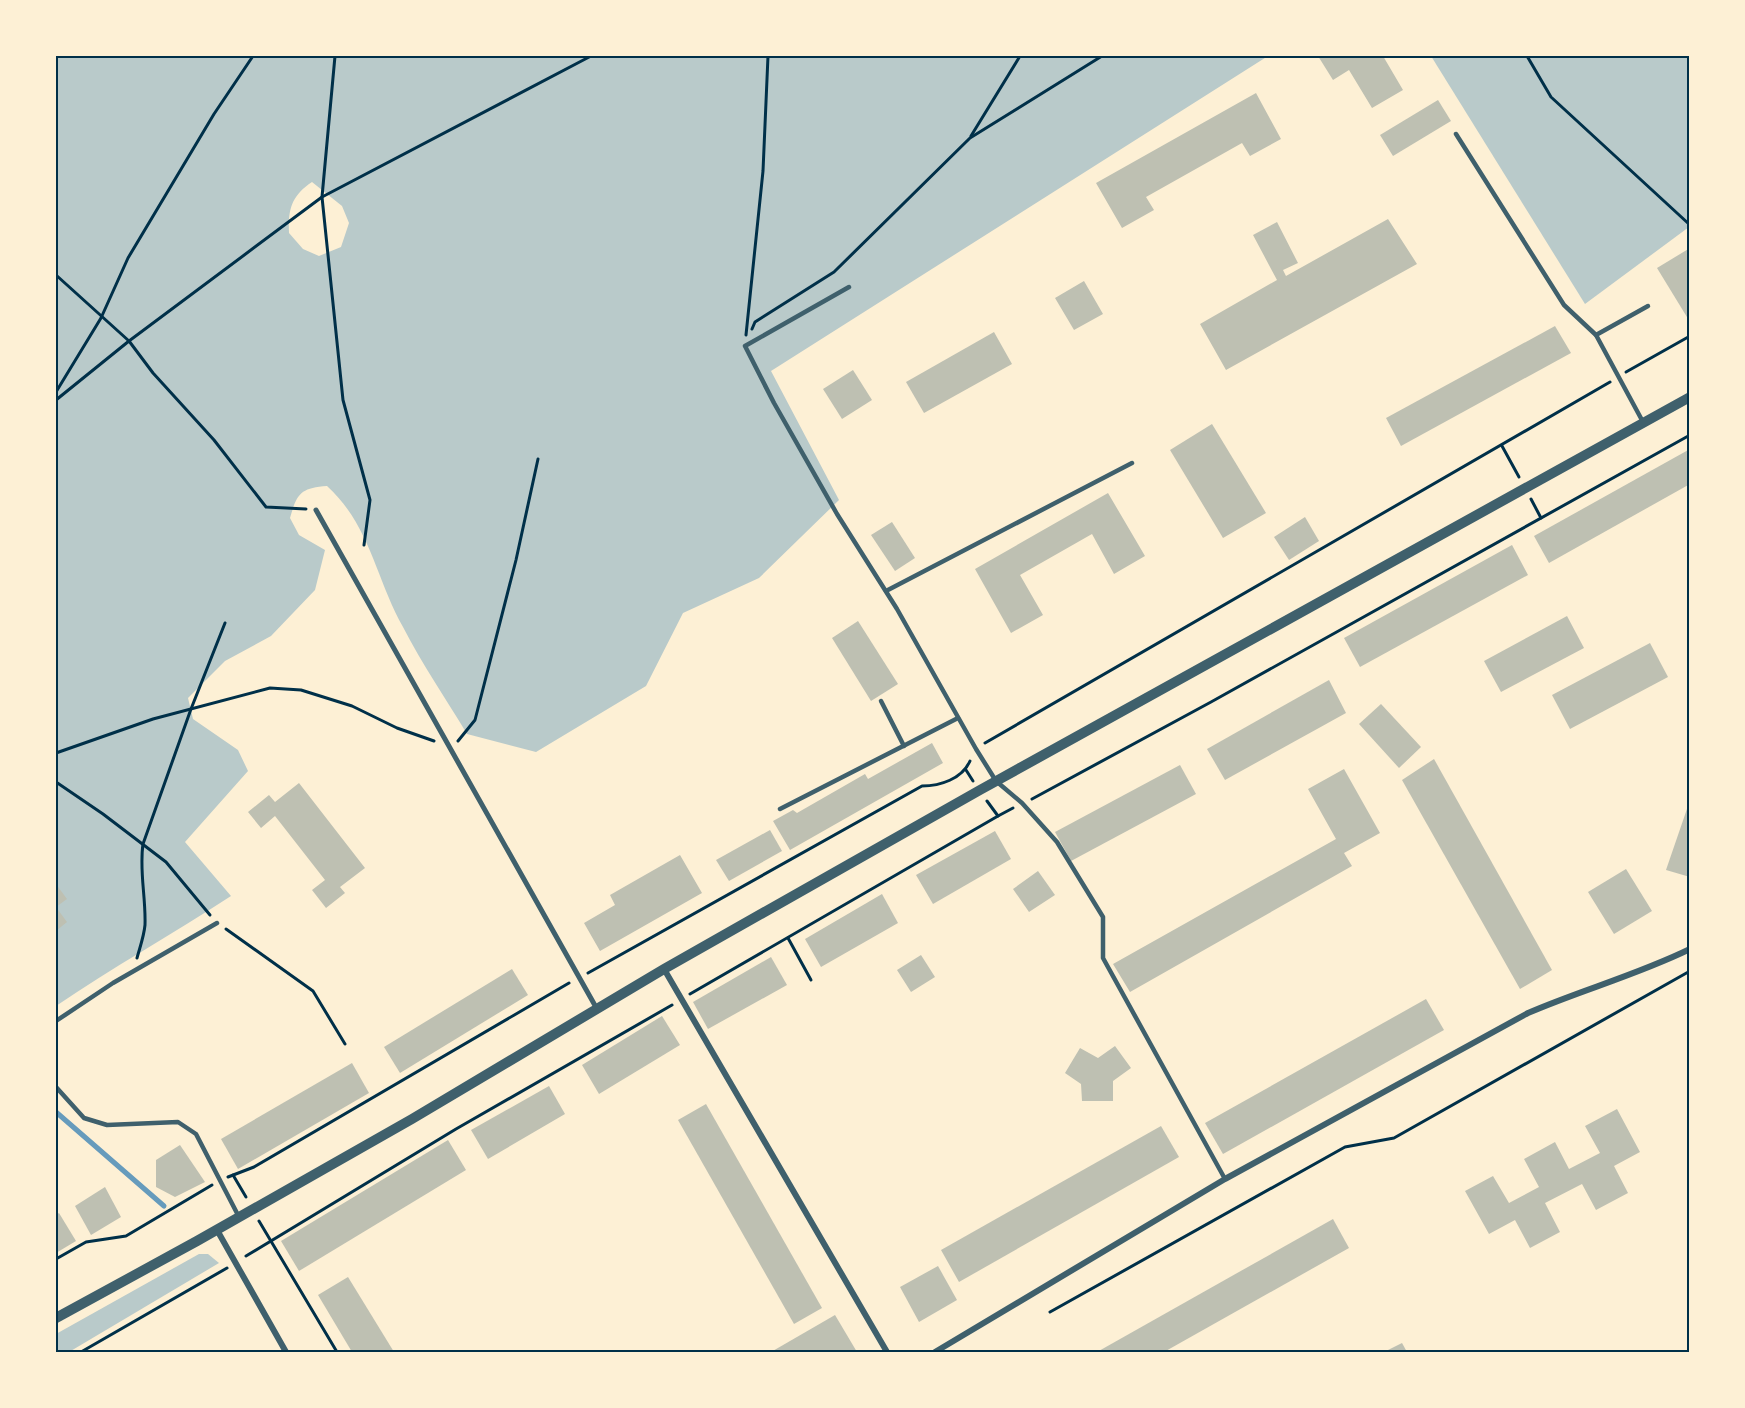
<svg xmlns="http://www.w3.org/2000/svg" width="1745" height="1408" viewBox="0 0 1745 1408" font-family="'IBM Plex Sans',sans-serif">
	<rect width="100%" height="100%" fill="#fdf0d5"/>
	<g fill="#b9caca" fill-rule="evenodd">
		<path d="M56,56H1268L771,371L839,500L759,578L683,613L646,686L536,752L467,734C446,699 422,664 403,627C376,579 370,525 327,486C301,488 297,493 290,518L299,535L325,550L315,590L271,636L225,661L188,698L193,719L238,750L248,771L185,842L231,896C173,934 113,967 56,1006ZM312,182L342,206L349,223L341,247L319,256L303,249L289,233C288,210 291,196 312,182Z"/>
		<path d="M1431,56H1689V227L1585,304Z"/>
		<path d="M199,1254H208L219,1263L69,1352H56V1334Z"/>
	</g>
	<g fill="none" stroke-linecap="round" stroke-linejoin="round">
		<path stroke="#669bbc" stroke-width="5" d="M56,1112L164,1206"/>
	</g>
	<g fill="#bec0b2">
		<path d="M1318,56H1383L1403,90L1372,108L1349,70L1333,80Z"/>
		<path d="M1256,93L1281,139L1250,156L1242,143L1146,197L1154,210L1122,228L1096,183Z"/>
		<path d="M1438,100L1451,121L1393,156L1380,135Z"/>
		<path d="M1388,219L1417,264L1226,370L1200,324L1277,280L1253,235L1277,222L1298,263L1283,270L1286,276Z"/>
		<path d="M1690,248V322L1657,268Z"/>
		<path d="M1084,281L1103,314L1074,330L1055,298Z"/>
		<path d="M1555,326L1571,353L1401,446L1386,418Z"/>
		<path d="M994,332L1012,364L924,413L906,382Z"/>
		<path d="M853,370L872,400L842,419L823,389Z"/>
		<path d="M1212,424L1266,513L1223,538L1170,450Z"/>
		<path d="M1690,449V484L1549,563L1534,536Z"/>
		<path d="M1108,493L1145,556L1114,574L1092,534L1020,575L1043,615L1011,633L975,569Z"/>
		<path d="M1305,517L1319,541L1289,560L1274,537Z"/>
		<path d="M892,522L915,558L895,571L871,535Z"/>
		<path d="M1512,545L1528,575L1360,667L1344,638Z"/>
		<path d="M1567,616L1584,648L1501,692L1484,661Z"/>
		<path d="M858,621L898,684L871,701L832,638Z"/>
		<path d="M1650,643L1668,677L1570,729L1552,695Z"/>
		<path d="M1329,680L1346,713L1225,780L1207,749Z"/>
		<path d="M1381,704L1421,747L1399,768L1359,724Z"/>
		<path d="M932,743L943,763L790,850L773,821L793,810L797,813L865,774L868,779Z"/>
		<path d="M1434,759L1552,970L1520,989L1402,780Z"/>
		<path d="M1180,765L1196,794L1071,861L1055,832Z"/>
		<path d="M1344,769L1380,833L1344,853L1352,866L1130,992L1113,964L1336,839L1308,789Z"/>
		<path d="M299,783L365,868L340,887L345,893L326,908L312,890L325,880L275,816L261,828L248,812L269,795L275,802Z"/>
		<path d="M1689,803H1690V877L1666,870Z"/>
		<path d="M770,830L782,851L729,881L716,860Z"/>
		<path d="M995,831L1011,859L933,904L916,875Z"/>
		<path d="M680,855L702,893L600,951L584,923L615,905L610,895Z"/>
		<path d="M1626,869L1652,911L1614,934L1588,892Z"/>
		<path d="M1038,871L1055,895L1029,912L1013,889Z"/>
		<path d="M56,884L67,899L56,907L67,922L56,931Z"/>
		<path d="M882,894L898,923L821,967L805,939Z"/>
		<path d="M921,955L935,977L911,992L897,970Z"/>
		<path d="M771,957L787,985L708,1029L693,1002Z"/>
		<path d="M512,969L528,995L400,1073L384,1047Z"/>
		<path d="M1426,999L1444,1030L1223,1154L1205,1123Z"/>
		<path d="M662,1016L680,1045L599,1094L582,1065Z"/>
		<path d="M1115,1046L1131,1068L1113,1081V1101H1082L1081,1084L1065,1073L1080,1048L1098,1058Z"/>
		<path d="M352,1063L369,1093L238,1169L221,1139Z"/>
		<path d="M549,1086L565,1114L488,1159L471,1130Z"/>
		<path d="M706,1104L822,1308L794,1324L678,1120Z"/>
		<path d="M1617,1109L1640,1152L1614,1166L1628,1193L1596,1210L1582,1184L1545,1203L1560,1232L1530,1248L1515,1220L1489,1234L1465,1191L1493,1176L1509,1203L1539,1187L1524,1159L1555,1142L1569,1169L1600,1153L1585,1126Z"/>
		<path d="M1161,1126L1179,1157L959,1282L941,1250Z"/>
		<path d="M448,1140L466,1170L299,1271L281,1241Z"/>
		<path d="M180,1145L205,1182L175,1197L156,1187V1160Z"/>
		<path d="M105,1187L121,1217L91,1235L75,1206Z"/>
		<path d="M59,1213L76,1241L56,1253V1215Z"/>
		<path d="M1333,1219L1349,1248L1164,1352H1097Z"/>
		<path d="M938,1266L957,1300L919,1322L900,1287Z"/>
		<path d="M348,1277L394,1352H352L318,1295Z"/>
		<path d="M835,1315L857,1352H771Z"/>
		<path d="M1402,1343L1407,1352H1384Z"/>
	</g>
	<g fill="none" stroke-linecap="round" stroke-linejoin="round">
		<g stroke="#003049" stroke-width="3">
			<path d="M335,56L322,197L343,400L370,500L364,545"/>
			<path d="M1527,56L1551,97L1690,225"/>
			<path d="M971,136L1020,56"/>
			<path d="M56,275L129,341L153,373L214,440L266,507L306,509"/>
			<path d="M752,329L755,322L834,272L970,138L1102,56"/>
			<path d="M746,335L763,171L768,56"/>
			<path d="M1626,372L1690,336"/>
			<path d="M56,392L101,318L128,258L214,114L253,56"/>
			<path d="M56,400L129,341L322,197L591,56"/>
			<path d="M1502,446L1519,477"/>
			<path d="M1531,499L1541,518"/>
			<path d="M458,741L475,720L516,560L538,459"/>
			<path d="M985,743L1610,382"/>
			<path d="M56,753L153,719L270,688L301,690L352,706L397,728L434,741"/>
			<path d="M966,770L973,781"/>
			<path d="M56,782L103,814L166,862L210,915"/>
			<path d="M1032,799L1211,702L1690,435"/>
			<path d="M998,816L1013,808"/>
			<path d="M226,929L313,991L345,1044"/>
			<path d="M788,938L811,980"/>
			<path d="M137,958C140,947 144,936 145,925C146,897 139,871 143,844L191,709L225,623"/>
			<path d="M588,973L922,786C940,786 962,779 970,761"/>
			<path d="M690,994L998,816L987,801"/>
			<path d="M233,1175L246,1197"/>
			<path d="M228,1177L254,1167L569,983"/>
			<path d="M259,1221L337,1352"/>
			<path d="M246,1256L456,1129L672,1005"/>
			<path d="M56,1259L86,1242L126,1236L212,1185"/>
			<path d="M1050,1312L1345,1147L1394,1138L1690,971"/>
			<path d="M81,1352L227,1268"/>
		</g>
		<g stroke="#3f606c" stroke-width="4.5">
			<path d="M1456,134L1564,305L1596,335L1643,422"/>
			<path d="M849,287L745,346L774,403L837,514L897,609L976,749L996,781L1022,803L1057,842L1103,917V958L1225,1179"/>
			<path d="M1596,335L1648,306"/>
			<path d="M886,591L1132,463"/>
			<path d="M881,701L904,746"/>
			<path d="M780,809L958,718"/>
			<path d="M56,1021L113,983L217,923"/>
			<path d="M56,1087L84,1118L107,1125L178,1122L196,1134L239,1217"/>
		</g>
		<path stroke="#3f606c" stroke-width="5" d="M316,510L597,1009"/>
		<g stroke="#3f606c" stroke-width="6">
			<path d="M664,969L887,1352"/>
			<path d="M217,1230L286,1352"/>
			<path d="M935,1352L1225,1179L1528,1013C1581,990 1637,975 1690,949"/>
		</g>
		<path stroke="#3f606c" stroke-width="10" d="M56,1318L197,1241L412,1119L664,969L980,790L1690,397"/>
	</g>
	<rect width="1745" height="1408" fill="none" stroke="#fdf0d5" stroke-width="114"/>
	<rect x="57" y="57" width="1631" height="1294" fill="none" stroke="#003049" stroke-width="2"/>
</svg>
